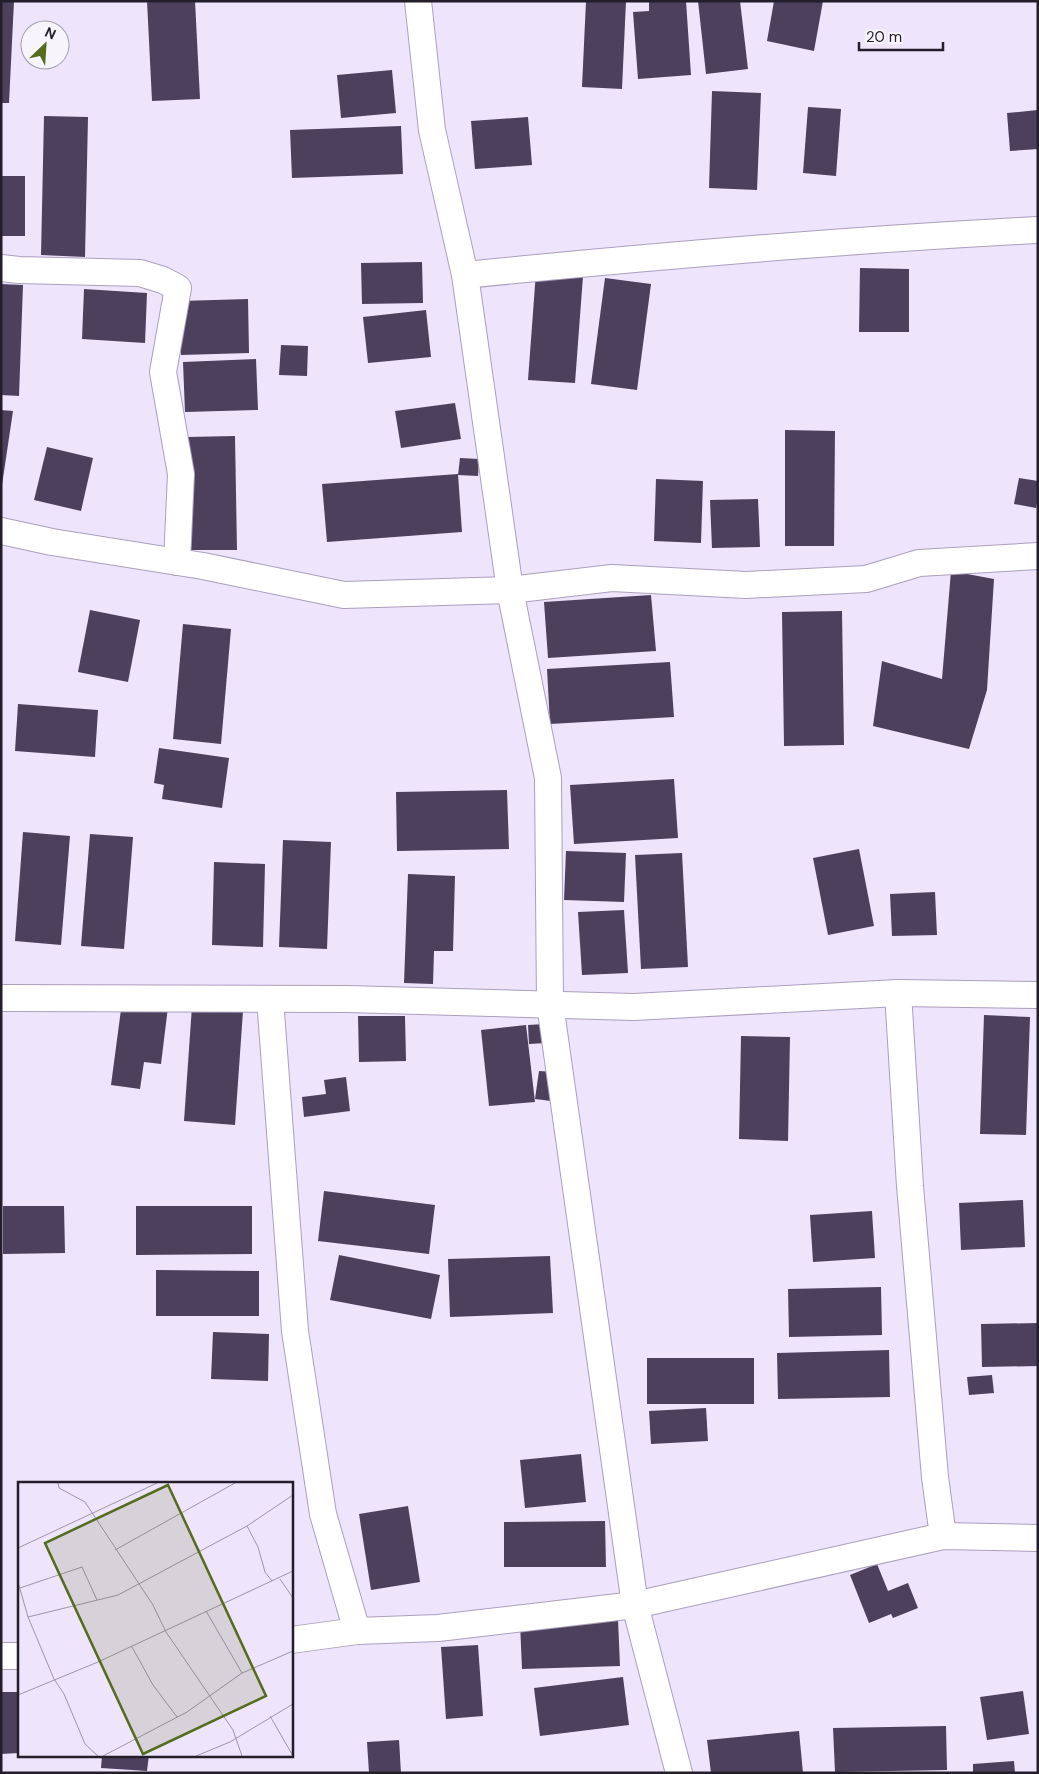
<svg xmlns="http://www.w3.org/2000/svg" width="1039" height="1774" viewBox="0 0 1039 1774" font-family="'DM Sans',sans-serif">
	<rect width="100%" height="100%" fill="#eee4fc"/>
	<g fill="#4d405d">
		<path d="M1,1H14L9,103H1Z"/>
		<path d="M147,1H195L200,99L152,101Z"/>
		<path d="M586,1H626L622,89L582,87Z"/>
		<path d="M649,1H686L691,75L638,79L633,12L649,11Z"/>
		<path d="M698,1H740L748,69L706,74Z"/>
		<path d="M774,1H823L814,51L767,41Z"/>
		<path d="M392,70L396,113L341,118L337,75Z"/>
		<path d="M712,91L761,93L757,190L709,188Z"/>
		<path d="M808,107L841,109L836,176L803,173Z"/>
		<path d="M1038,110V149L1010,151L1007,113Z"/>
		<path d="M44,116L88,117L85,257L41,255Z"/>
		<path d="M528,117L532,165L475,169L471,121Z"/>
		<path d="M401,126L403,174L292,178L290,130Z"/>
		<rect x="1" y="176" width="24" height="60"/>
		<path d="M422,262L423,303L362,304L361,263Z"/>
		<path d="M860,268L909,269V332H859Z"/>
		<path d="M536,272L583,276L575,383L528,380Z"/>
		<path d="M605,278L651,284L637,390L591,384Z"/>
		<path d="M1,284L23,285L19,396L1,395Z"/>
		<path d="M84,289L147,293L145,343L82,339Z"/>
		<path d="M248,299L249,353L181,355L180,301Z"/>
		<path d="M426,310L431,357L368,363L363,317Z"/>
		<path d="M281,345L308,346L307,376L279,375Z"/>
		<path d="M256,359L258,410L185,412L183,362Z"/>
		<path d="M455,403L461,439L401,448L395,411Z"/>
		<path d="M1,410L13,411L2,485H1Z"/>
		<path d="M785,430L835,431L834,546H785Z"/>
		<path d="M235,436L237,550H189L187,437Z"/>
		<path d="M47,447L93,458L81,511L34,500Z"/>
		<path d="M460,458L479,459L478,476L458,475Z"/>
		<path d="M458,474L462,532L327,542L322,484Z"/>
		<path d="M1019,478L1038,481V497L1036,508L1014,504Z"/>
		<path d="M656,479L703,481L701,543L654,541Z"/>
		<path d="M758,499L760,547L712,548L710,500Z"/>
		<path d="M951,571L994,579L987,690L969,749L873,726L882,661L942,679Z"/>
		<path d="M651,595L656,651L548,658L544,602Z"/>
		<path d="M90,610L140,620L128,682L78,672Z"/>
		<path d="M842,611L844,745L784,746L782,612Z"/>
		<path d="M183,624L231,629L221,744L173,739Z"/>
		<path d="M670,662L674,717L550,724L547,669Z"/>
		<path d="M18,704L98,710L95,757L15,751Z"/>
		<path d="M159,748L229,758L222,808L162,799L164,785L154,783Z"/>
		<path d="M674,779L678,838L574,844L570,785Z"/>
		<path d="M507,790L509,849L397,851L396,792Z"/>
		<path d="M23,832L70,836L61,945L15,941Z"/>
		<path d="M90,834L133,837L124,949L81,946Z"/>
		<path d="M283,840L331,842L327,949L279,947Z"/>
		<path d="M859,849L874,926L828,935L813,858Z"/>
		<path d="M566,851L626,853L624,902L564,900Z"/>
		<path d="M682,853L688,967L641,969L635,855Z"/>
		<path d="M214,862L265,864L263,947L212,945Z"/>
		<path d="M408,874L455,876L453,951H434L433,984L404,983Z"/>
		<path d="M935,892L937,935L892,936L890,894Z"/>
		<path d="M624,910L628,973L582,975L578,912Z"/>
		<path d="M122,1002L168,1007L161,1064L144,1062L140,1089L111,1085Z"/>
		<path d="M192,1006L243,1011L235,1125L184,1121Z"/>
		<path d="M984,1015L1030,1017L1026,1135L980,1134Z"/>
		<path d="M358,1016H405L406,1061L359,1062Z"/>
		<path d="M545,1024L546,1043L529,1044L528,1025Z"/>
		<path d="M526,1025L535,1102L489,1106L481,1030Z"/>
		<path d="M741,1036L790,1037L788,1141L739,1139Z"/>
		<path d="M539,1071L555,1072L551,1101L535,1099Z"/>
		<path d="M346,1077L350,1111L304,1117L302,1097L326,1094L324,1080Z"/>
		<path d="M324,1191L435,1205L429,1254L318,1241Z"/>
		<path d="M1023,1200L1025,1247L961,1250L959,1203Z"/>
		<path d="M3,1206H64L65,1253L3,1254Z"/>
		<path d="M136,1206H252V1254L136,1255Z"/>
		<path d="M872,1211L875,1258L813,1262L810,1215Z"/>
		<path d="M339,1255L440,1275L431,1319L330,1300Z"/>
		<path d="M550,1256L553,1313L450,1317L448,1259Z"/>
		<path d="M156,1270L259,1271V1316H156Z"/>
		<path d="M881,1287L882,1335L789,1337L788,1289Z"/>
		<path d="M1038,1323V1366L982,1367L981,1324Z"/>
		<path d="M213,1332L269,1334L268,1381L211,1379Z"/>
		<path d="M889,1350L890,1397L778,1399L777,1353Z"/>
		<rect x="647" y="1358" width="107" height="46"/>
		<path d="M992,1375L994,1393L969,1395L967,1377Z"/>
		<path d="M706,1408L708,1441L651,1444L649,1411Z"/>
		<path d="M581,1454L586,1502L525,1508L520,1460Z"/>
		<path d="M408,1506L420,1582L371,1590L359,1514Z"/>
		<path d="M605,1521L606,1567H504V1522Z"/>
		<path d="M877,1564L888,1591L908,1583L918,1608L893,1618L891,1614L869,1623L850,1575Z"/>
		<path d="M618,1619L620,1666L522,1669L520,1623Z"/>
		<path d="M478,1645L483,1716L446,1719L441,1647Z"/>
		<path d="M623,1677L629,1725L540,1736L534,1688Z"/>
		<path d="M1023,1691L1029,1734L987,1740L980,1697Z"/>
		<path d="M1,1692H19V1753L1,1754Z"/>
		<path d="M946,1726L947,1770L835,1772L833,1728Z"/>
		<path d="M799,1731L803,1773H711L707,1740Z"/>
		<path d="M399,1740L401,1773H369L367,1742Z"/>
		<path d="M102,1755H149L147,1771L101,1768Z"/>
		<path d="M1014,1761L1015,1773H973V1764Z"/>
	</g>
	<g fill="none" stroke-linecap="round" stroke-linejoin="round">
		<g stroke="#ab9fbc" stroke-width="28">
			<g id="minor">
				<path d="M418,1L432,130L465,275L510,590L548,778L550,1004L635,1605L679,1773"/>
				<path d="M1,268L19,270L140,273L163,280L178,288L163,372L181,474L177,562"/>
				<path d="M465,275C655,256 846,240 1038,230"/>
				<path d="M1,531L52,542L203,566L344,595L510,590L612,578L746,585L866,579L919,563L1038,556"/>
				<path d="M898,993L910,1186L935,1477L943,1536"/>
				<path d="M1,998L347,999L634,1007L898,993L1038,995"/>
				<path d="M270,999L295,1331L323,1514L357,1631"/>
				<path d="M291,1640L357,1631L438,1628L635,1605L943,1536L1038,1538"/>
				<path d="M1,1656H19"/>
			</g>
		</g>
		<use href="#minor" stroke="#fff" stroke-width="26"/>
	</g>
	<g transform="translate(18 1482)">
		<rect width="275" height="275" fill="#eee4fc"/>
		<path fill="none" stroke="#9d95a8" stroke-width="1" d="M40,1L41,6L67,20L135,123L148,150L215,248L224,274M229,44L240,65L247,90L254,99M0,66L139,1M97,68L217,1M262,97L275,116M0,100L10,135L36,197L46,212L67,262L80,274M2,106L64,85L79,118M188,129L224,191M10,135L100,113L229,44L275,13M114,165L135,203L159,235M0,213L80,180L275,89M252,234L275,274M85,274L169,230L224,191L275,169M178,274L212,260L275,222"/>
		<path fill="#546c1c" fill-opacity="0.15" stroke="#546c1c" stroke-width="2.5" d="M150,3L248,214L125,272L27,61Z"/>
		<rect width="275" height="275" fill="none" stroke="#231e29" stroke-width="2.5"/>
	</g>
	<rect width="1039" height="1774" fill="none" stroke="#231e29" stroke-width="5"/>
	<g transform="translate(45 45) rotate(25)"><circle r="24" fill="#f7f5fb" stroke="#a29fa7"/>
	<path d="M0-4L9 19L0 12L-9 19Z" fill="#546c1c"/>
	<text y="-8" font-size="14" font-weight="bold" text-anchor="middle" fill="#231e29">N</text>
	</g>
	<path d="M859 42v8h84v-8" fill="none" stroke="#231e29" stroke-width="2.5"/>
	<text x="866" y="42" font-size="15" fill="#231e29" stroke="#f7f5fb" stroke-width="4" paint-order="stroke">20 m</text>
</svg>
